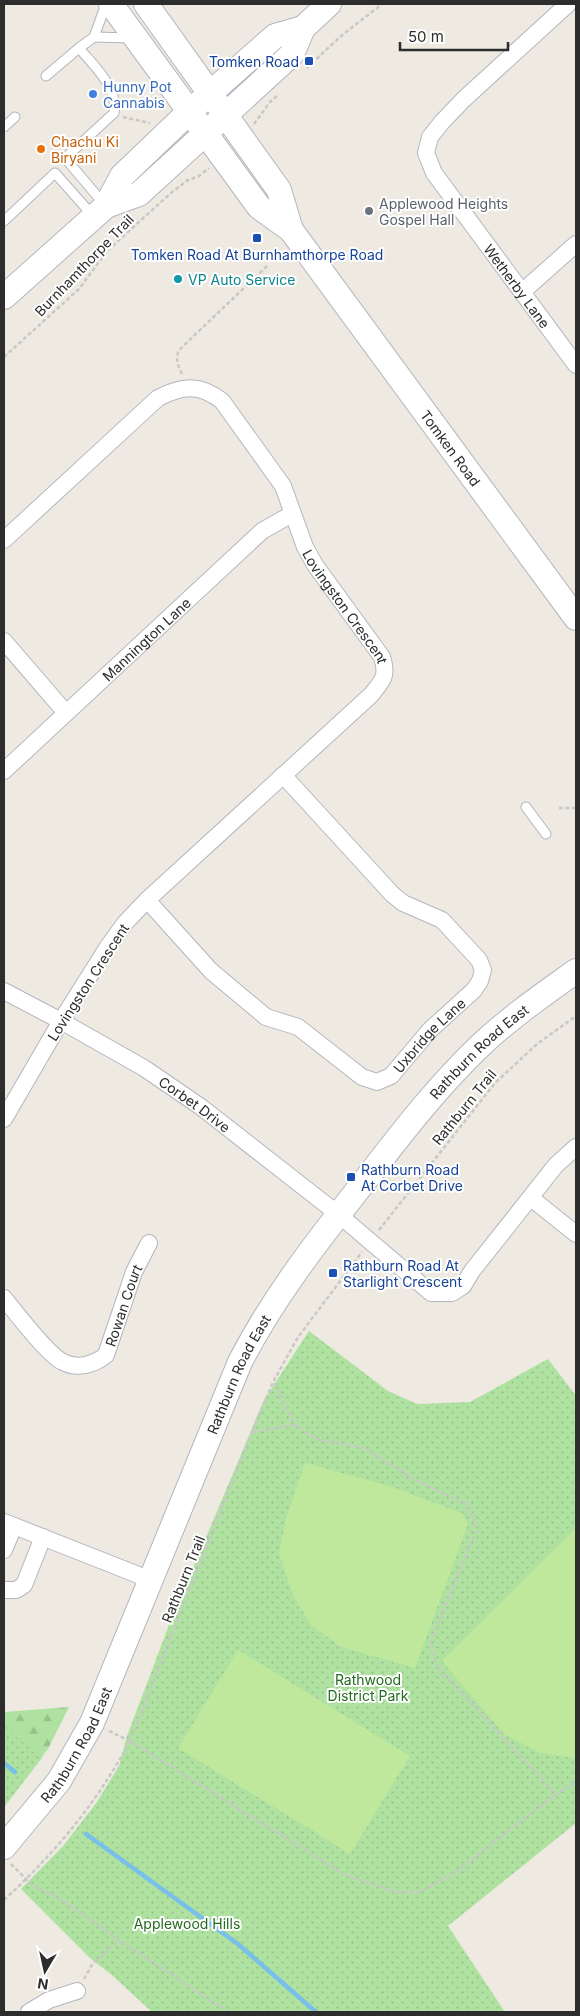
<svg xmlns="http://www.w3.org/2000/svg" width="580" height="2016" viewBox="0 0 580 2016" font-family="Inter,sans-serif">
	<defs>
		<pattern id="forest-firs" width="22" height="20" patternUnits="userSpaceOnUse" patternTransform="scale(1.25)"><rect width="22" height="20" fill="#afe2a0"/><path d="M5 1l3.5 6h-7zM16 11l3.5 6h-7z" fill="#97c28a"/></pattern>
		<pattern id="park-dots" width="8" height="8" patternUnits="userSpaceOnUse" patternTransform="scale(1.25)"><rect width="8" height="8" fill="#afe2a0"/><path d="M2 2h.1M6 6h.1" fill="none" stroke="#97c28a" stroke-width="1.8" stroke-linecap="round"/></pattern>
	</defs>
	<rect width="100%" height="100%" fill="#eeeae1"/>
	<path fill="url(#forest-firs)" d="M69,1707L48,1749L4,1807V1712Z"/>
	<g fill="url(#park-dots)">
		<path d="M309,1331L388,1391L417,1404L470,1402L548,1359L576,1396V1823L448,1926L505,2012H152L113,1976L90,1958L21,1889L63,1846L97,1802L119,1766L127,1736L169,1625L264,1400Z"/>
		<path d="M4,1726L42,1758L4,1807Z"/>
	</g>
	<g fill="#bfe89d">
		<path d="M305,1463L386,1485L462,1513L468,1524L415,1668L341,1647L311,1625L293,1595L279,1553L286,1519Z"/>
		<path d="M576,1528V1758L540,1753L504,1734L442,1661Z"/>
		<path d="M238,1650L410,1756L350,1854L178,1748Z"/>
	</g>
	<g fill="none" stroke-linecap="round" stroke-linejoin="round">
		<g stroke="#79bfeb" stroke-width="4.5">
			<path d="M4,1763L15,1772"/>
			<path d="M86,1834L238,1944L316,2012"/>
		</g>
		<g stroke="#b4b5c0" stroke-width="11">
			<g id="lane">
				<path d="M94,37L131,38"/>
				<path d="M46,76L79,48"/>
				<path d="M4,127L15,117"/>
				<path d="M104,204L65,158L114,113C119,88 93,65 79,48L94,37L106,4"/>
				<path d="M4,221L55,173L94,217"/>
				<path d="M526,807L546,834"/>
			</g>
		</g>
		<g stroke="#b4b5c0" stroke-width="18">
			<g id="street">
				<path id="s1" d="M568,4L464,99L442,122L430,137L426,153L434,173L576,365"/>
				<path d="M522,292L576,244"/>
				<path id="s2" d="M4,540L158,398C183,385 200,384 222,401L283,486L305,547L315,565L382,657C388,676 383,680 371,695L147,900L125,923L107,948L61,1021L4,1119"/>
				<path d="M4,641L66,713"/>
				<path id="s3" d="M4,771L262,531L292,514"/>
				<path id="s4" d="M147,900L211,971L266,1017L298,1027L362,1077L377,1082L391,1076L430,1030L474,990L480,981L483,970L479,960L442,920L403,903L392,894L283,775"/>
				<path id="s5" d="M4,991L61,1021L144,1068L201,1107L338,1214L431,1293H452L463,1286L472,1271L556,1165L576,1147"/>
				<path d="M531,1198L576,1234"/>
				<path id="s6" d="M4,1298C16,1313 48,1355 63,1362C78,1370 95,1364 106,1355L134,1272L149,1243"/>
				<path d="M4,1522L151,1580"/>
				<path d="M4,1550L14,1526"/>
				<path d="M4,1590H16L24,1585L43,1537"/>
				<path d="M29,2012L49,2000L77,1991"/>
			</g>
		</g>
		<g stroke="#b4b5c0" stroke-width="26">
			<g id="secondary">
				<path id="s7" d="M111,4L259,207L291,230L576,618"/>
				<path d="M146,4L279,190L291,230"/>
				<path d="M106,206L139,194L292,54L303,28L329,4"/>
				<path d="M4,297L106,206L122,176L189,112L275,36L303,28"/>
				<path id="s8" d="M4,1847L59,1781L92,1723L240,1362C271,1302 311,1249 353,1196C394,1143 434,1089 483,1043C512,1016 544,994 576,971"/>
			</g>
		</g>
		<g stroke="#c8c8c8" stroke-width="2.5" stroke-dasharray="4 2.5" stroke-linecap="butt">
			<path d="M307,68L341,36L382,4"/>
			<path d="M123,117L150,123"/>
			<path d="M254,124L270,102L279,94"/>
			<path d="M4,357L79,289L107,251L171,193L188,180L199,176L209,168"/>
			<path d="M182,374C178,366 175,359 179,350L267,266"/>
			<path d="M559,808H576"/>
			<path d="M379,1230L495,1083L537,1044L576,1016"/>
			<path d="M274,1383L295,1425L316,1439L364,1448L412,1478L468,1505L473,1517L476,1531L431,1641L433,1654L439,1669L556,1794"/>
			<path d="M252,1432L295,1425"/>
			<path d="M109,1731L130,1741L345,1875L396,1892H420L455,1873L556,1794L576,1782"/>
			<path d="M11,1864L33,1886L50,1893L78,1911L120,1941L228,2012"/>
			<path d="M4,1900C56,1852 96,1804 130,1741L256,1422L273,1382L298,1337L362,1252"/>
			<path d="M84,1979L93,1963L119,1941"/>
		</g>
		<use href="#lane" stroke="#fff" stroke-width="9"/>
		<use href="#street" stroke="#fff" stroke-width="16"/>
		<use href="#secondary" stroke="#fff" stroke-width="24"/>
	</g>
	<g fill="#1a4fb4" stroke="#fff" stroke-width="2">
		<rect x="304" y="56" width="10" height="10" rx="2.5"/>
		<rect x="252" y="233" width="10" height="10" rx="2.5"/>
		<rect x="346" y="1172" width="10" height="10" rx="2.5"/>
		<rect x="328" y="1268" width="10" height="10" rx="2.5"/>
	</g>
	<circle fill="#3f7fe0" stroke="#fff" stroke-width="2" cx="93" cy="94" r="5"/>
	<circle fill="#e8710a" stroke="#fff" stroke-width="2" cx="41" cy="149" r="5"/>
	<circle fill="#6b7280" stroke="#fff" stroke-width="2" cx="369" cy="211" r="5"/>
	<circle fill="#0f9aa8" stroke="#fff" stroke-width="2" cx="178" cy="279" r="5"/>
	<g text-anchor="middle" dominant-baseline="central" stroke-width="4" stroke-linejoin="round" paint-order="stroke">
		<g font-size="14" fill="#164399" stroke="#fff" text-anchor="start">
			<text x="299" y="61" text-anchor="end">Tomken Road</text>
			<text x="257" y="254" text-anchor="middle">Tomken Road At Burnhamthorpe Road</text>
			<text x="361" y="1169">Rathburn Road<tspan x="361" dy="16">At Corbet Drive</tspan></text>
			<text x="343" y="1265">Rathburn Road At<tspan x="343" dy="16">Starlight Crescent</tspan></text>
		</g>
		<g font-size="14" fill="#366cbe" stroke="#fff" text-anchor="start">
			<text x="103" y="86">Hunny Pot<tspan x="103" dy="16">Cannabis</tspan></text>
		</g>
		<g font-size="14" fill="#c56008" stroke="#fff" text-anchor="start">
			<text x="51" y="141">Chachu Ki<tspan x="51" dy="16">Biryani</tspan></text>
		</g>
		<g font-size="14" fill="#5b616d" stroke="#fff" text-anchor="start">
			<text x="379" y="203">Applewood Heights<tspan x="379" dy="16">Gospel Hall</tspan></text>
		</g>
		<g font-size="14" fill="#2d2d2d" stroke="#fff">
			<text transform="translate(84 265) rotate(-46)">Burnhamthorpe Trail</text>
			<text stroke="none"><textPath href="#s1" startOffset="370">Wetherby Lane</textPath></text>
			<text stroke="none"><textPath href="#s7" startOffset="561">Tomken Road</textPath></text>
			<text stroke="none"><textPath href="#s2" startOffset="520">Lovingston Crescent</textPath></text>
			<text stroke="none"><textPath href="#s3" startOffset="194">Mannington Lane</textPath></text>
			<text transform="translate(88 982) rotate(-57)">Lovingston Crescent</text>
			<text stroke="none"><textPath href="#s4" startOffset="369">Uxbridge Lane</textPath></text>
			<text stroke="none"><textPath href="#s8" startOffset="936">Rathburn Road East</textPath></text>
			<text stroke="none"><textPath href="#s5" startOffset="222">Corbet Drive</textPath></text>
			<text transform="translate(464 1107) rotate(-51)">Rathburn Trail</text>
			<text stroke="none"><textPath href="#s6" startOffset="186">Rowan Court</textPath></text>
			<text stroke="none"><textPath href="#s8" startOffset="531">Rathburn Road East</textPath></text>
			<text transform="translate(183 1579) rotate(-68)">Rathburn Trail</text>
			<text stroke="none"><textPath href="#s8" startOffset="126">Rathburn Road East</textPath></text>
		</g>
		<g font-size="14" fill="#0d838f" stroke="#fff" text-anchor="start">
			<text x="188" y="279">VP Auto Service</text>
		</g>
		<g font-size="14" fill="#256a1e" stroke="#fff">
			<text x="368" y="1679">Rathwood<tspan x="368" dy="16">District Park</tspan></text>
			<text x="187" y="1923">Applewood Hills</text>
		</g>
	</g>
	<rect width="580" height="2016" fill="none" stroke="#2d2d2d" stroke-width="10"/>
	<g transform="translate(45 1971) rotate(189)" stroke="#ffffff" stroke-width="4" paint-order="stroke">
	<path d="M0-4L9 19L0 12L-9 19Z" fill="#2d2d2d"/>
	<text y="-8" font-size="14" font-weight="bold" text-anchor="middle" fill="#2d2d2d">N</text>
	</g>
	<path d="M400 42v8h108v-8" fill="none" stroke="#2d2d2d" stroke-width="2.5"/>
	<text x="408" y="42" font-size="15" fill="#2d2d2d" stroke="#ffffff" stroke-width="4" paint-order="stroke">50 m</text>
</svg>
